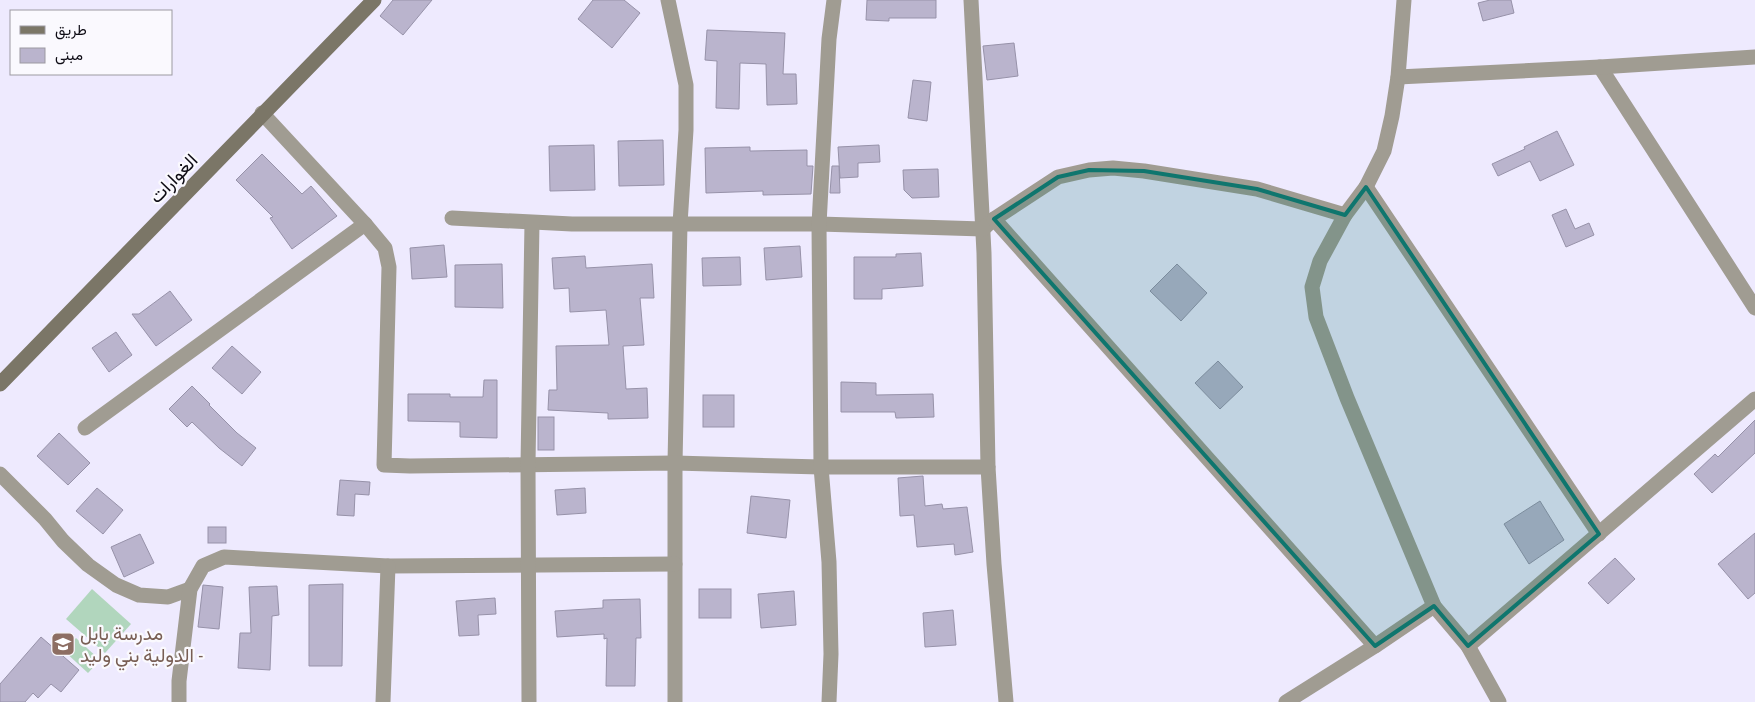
<svg xmlns="http://www.w3.org/2000/svg" width="1755" height="702" viewBox="0 0 1755 702" font-family="'PT Sans Narrow',Vazirmatn,sans-serif">
	<rect width="100%" height="100%" fill="#eeeafe"/>
	<g fill="#b1d6bd">
		<path d="M92,589L131,624L105,653L66,619Z"/>
		<path d="M76,638L100,660L88,673L64,651Z"/>
	</g>
	<g fill="#bab4cd" stroke="#9792a9">
		<path d="M393,0H432L403,35L380,16Z"/>
		<path d="M593,0H624L640,13L612,48L578,19Z"/>
		<path d="M867,0H936V18H889V21L866,20Z"/>
		<path d="M1490,0H1511L1514,13L1483,21L1478,3Z"/>
		<path d="M707,30L785,33L783,74H796L797,104L767,105L766,64L740,63L739,109L716,108L717,61L705,60Z"/>
		<path d="M1014,43L1018,76L987,80L983,46Z"/>
		<path d="M913,80L931,82L927,121L908,118Z"/>
		<path d="M1557,131L1574,165L1540,181L1530,161L1498,176L1492,164L1525,149L1524,147Z"/>
		<path d="M663,140L664,185L619,186L618,141Z"/>
		<path d="M594,145L595,190L550,191L549,146Z"/>
		<path d="M879,145L880,162L858,163V177L840,178L838,147Z"/>
		<path d="M750,147V151L807,150V166H813L811,194L763,195V191L706,193L705,148Z"/>
		<path d="M262,154L302,194L311,186L337,216L292,249L270,218L273,217L236,180Z"/>
		<path d="M832,166H839L840,193H830Z"/>
		<path d="M938,169L939,197L912,198L904,190L903,170Z"/>
		<path d="M1566,209L1575,229L1589,223L1594,235L1566,247L1552,215Z"/>
		<path d="M444,245L447,277L412,279L410,248Z"/>
		<path d="M800,246L802,277L766,280L764,248Z"/>
		<path d="M921,253L923,286L882,289V299H854V257H896V254Z"/>
		<path d="M585,256L586,268L652,264L654,298H640L644,345L623,346L626,389L647,388L648,418L608,419V413L548,410L549,390H557L556,346L609,345L606,310L570,312L569,288L554,289L552,258Z"/>
		<path d="M740,257L741,285L703,286L702,258Z"/>
		<path d="M502,264L503,308L455,307V265Z"/>
		<path d="M1177,264L1207,293L1181,321L1150,291Z"/>
		<path d="M170,291L192,320L156,346L132,314H139Z"/>
		<path d="M116,332L132,355L109,372L92,348Z"/>
		<path d="M232,346L261,372L242,394L212,368Z"/>
		<path d="M1218,361L1243,387L1220,409L1195,383Z"/>
		<path d="M484,380H497V438L460,437V422L408,421V394H450V397H483Z"/>
		<path d="M841,382L876,383V395L933,394L934,417L896,418L895,412H841Z"/>
		<path d="M192,386L210,404L209,405L237,433L256,448L242,466L219,448L192,422L187,427L169,409Z"/>
		<rect x="703" y="395" width="31" height="32"/>
		<rect x="538" y="417" width="16" height="33"/>
		<path d="M1755,420V453L1712,493L1694,474L1715,454L1718,457Z"/>
		<path d="M59,433L90,463L68,485L37,456Z"/>
		<path d="M923,476L925,506L942,504L943,509L967,507L973,552L955,555L954,544L917,547L914,515L900,516L898,478Z"/>
		<path d="M340,480L370,482L369,495L355,494L354,516L337,515Z"/>
		<path d="M97,488L123,510L103,534L76,511Z"/>
		<path d="M585,488L586,513L557,515L555,490Z"/>
		<path d="M751,496L790,500L786,538L747,533Z"/>
		<path d="M1540,501L1564,540L1529,564L1504,524Z"/>
		<rect x="208" y="527" width="18" height="16"/>
		<path d="M1755,533V593L1748,599L1718,564Z"/>
		<path d="M140,534L154,563L124,577L111,547Z"/>
		<path d="M1615,558L1635,579L1608,604L1588,583Z"/>
		<path d="M343,584L342,666H309V585Z"/>
		<path d="M203,585L223,587L219,629L198,627Z"/>
		<path d="M277,586L279,615L272,616L270,670L238,668L240,633H251L249,587Z"/>
		<rect x="699" y="589" width="32" height="29"/>
		<path d="M794,591L796,625L761,628L758,594Z"/>
		<path d="M495,598L496,614L478,615L479,635L459,636L456,601Z"/>
		<path d="M640,599L641,638H636L635,686H606L607,638L604,639V634L557,637L555,611L603,608V600Z"/>
		<path d="M953,610L956,645L925,647L923,613Z"/>
		<path d="M41,637L79,670L61,692L51,684L38,698L33,693L25,702H0V684Z"/>
	</g>
	<g fill="none" stroke-linecap="round" stroke-linejoin="round">
		<g stroke="#a09c92" stroke-width="15">
			<path d="M668,0L686,85V130L680,224L675,463V702"/>
			<path d="M971,0L984,253L988,467L994,564L1006,702"/>
			<path d="M1404,0L1398,77L1392,116L1384,151L1366,187L1345,215L1320,261L1312,287L1316,317L1347,398L1434,606L1468,646L1499,702"/>
			<path d="M1600,67L1755,308"/>
			<path d="M1398,77L1600,67L1755,57"/>
			<path d="M262,113L365,224L385,248L389,267L384,465L410,466L675,463L821,467H988"/>
			<path d="M1366,187L1599,534"/>
			<path d="M452,218L572,224H819L983,229L994,219L1058,177L1089,170L1113,168L1144,171L1257,189L1345,215"/>
			<path d="M994,219L1375,646"/>
			<path d="M85,428L365,224"/>
			<path d="M0,474L45,519L63,541L88,565L116,585L139,595L168,597L190,589"/>
			<path d="M1468,646L1755,399"/>
			<path d="M179,702V681L190,589L203,566L224,557L388,566L675,564"/>
			<path d="M383,702L388,566"/>
			<path d="M529,702L528,464L532,223"/>
			<path d="M829,702L831,654L829,562L821,467L819,224L829,39L834,0"/>
			<path d="M1286,702L1375,646L1434,606"/>
		</g>
		<path stroke="#7b7667" stroke-width="15" d="M0,384L374,0"/>
	</g>
	<path fill="#0f766e" fill-opacity="0.2" stroke="#0f766e" stroke-width="4" stroke-linejoin="round" d="M1089,170L1144,171L1257,189L1345,215L1366,187L1599,534L1468,646L1434,606L1375,646L994,219L1058,177Z"/>
	<defs>
		<g id="school-square" transform="scale(1.25)"><rect x="-9" y="-9" width="18" height="18" rx="4" fill="#8d6e63" stroke="#faf9fe"/><path d="M0-5L7-2L0 1L-7-2ZM-4 1L0 2.5L4 1V4Q0 6-4 4Z" fill="#fff"/></g>
	</defs>
	<g fill-rule="evenodd">
		<use href="#school-square" x="63" y="644"/>
	</g>
	<g text-anchor="middle" dominant-baseline="central" stroke-width="4.5" stroke-linejoin="round" paint-order="stroke">
		<g font-size="19" fill="#0e0c15" stroke="#faf9fe">
			<text transform="translate(173 178) rotate(-46)">الغوارات</text>
		</g>
		<g font-size="19" fill="#785e54" stroke="#faf9fe" text-anchor="start">
			<text x="80" y="633">مدرسة بابل<tspan x="80" dy="22">الدولية بني وليد -</tspan></text>
		</g>
	</g>
	<rect x="10" y="10" width="162" height="65" fill="#faf9fe" stroke="#9c9aa1"/>
	<rect x="20" y="26" width="25" height="8" fill="#7b7667" stroke="#9c9aa1"/>
	<text x="55" y="35" font-size="15" fill="#0e0c15">طريق</text>
	<rect x="20" y="48" width="25" height="15" fill="#bab4cd" stroke="#9c9aa1"/>
	<text x="55" y="60" font-size="15" fill="#0e0c15">مبنى</text>
</svg>
